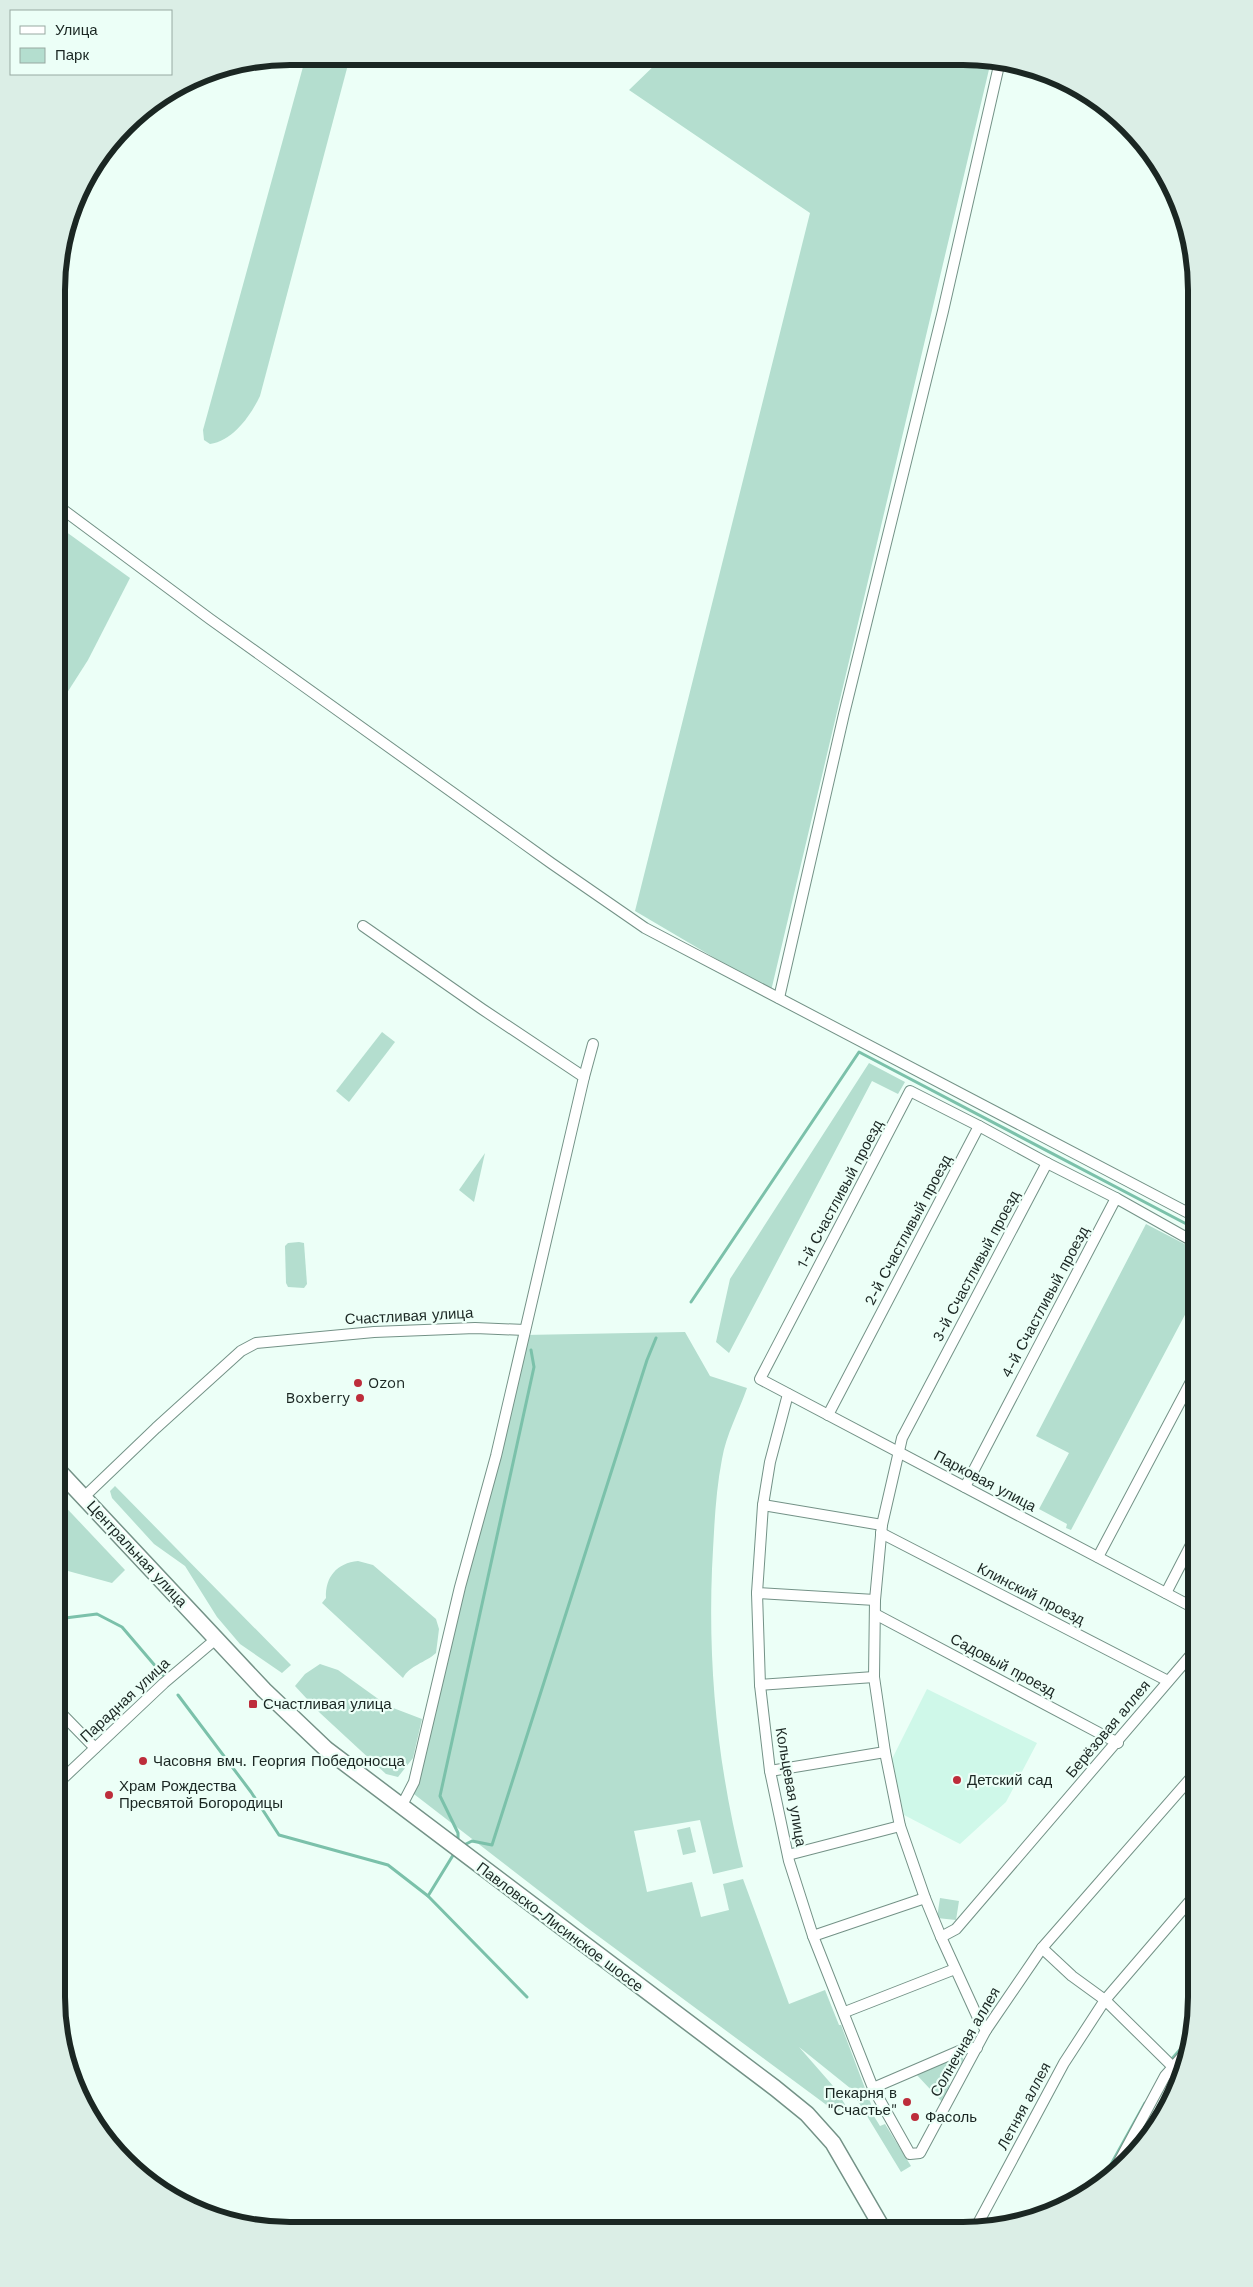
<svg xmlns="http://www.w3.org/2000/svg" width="1253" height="2287" viewBox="0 0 1253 2287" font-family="'Work Sans',sans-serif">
	<rect width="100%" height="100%" fill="#ecfff7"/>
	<path fill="#cff8e9" d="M927,1689L1037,1743L1006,1802L960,1844L904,1815L892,1759Z"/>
	<g fill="#b4decf">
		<path d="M306,56L350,57L260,396C251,415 233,441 210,444L204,440L203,430Z"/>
		<path d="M661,59L991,61L771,991L635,911L810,213L629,90Z"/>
		<path d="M58,526L130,578L88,660L58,707Z"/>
		<path d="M382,1032L395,1042L349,1102L336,1091Z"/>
		<path d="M869,1063L905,1082L898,1094L872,1081L729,1353L716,1342L730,1279Z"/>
		<path d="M485,1153L474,1202L459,1190Z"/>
		<path d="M1146,1224L1196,1250V1294L1071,1530L1066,1528L1067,1524L1039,1509L1069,1453L1036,1436Z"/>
		<path d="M299,1242L304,1243L307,1284L304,1288L288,1287L286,1283L285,1246L288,1243Z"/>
		<path d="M685,1332L710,1376L747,1388C739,1411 726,1435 722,1459C715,1495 714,1533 712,1569C708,1670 718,1768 743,1867L713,1874L700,1820L634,1831L647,1892L692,1882L701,1917L729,1910L723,1884L743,1879L789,2004L825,1990L839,2025H841L874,2112L872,2113L880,2126L885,2124L911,2166L901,2172L850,2088L799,2047L834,2087L846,2106L836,2112L586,1927L410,1791L524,1335Z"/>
		<path d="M115,1486L291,1665L282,1673L240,1644L217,1617L185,1566L154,1544L112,1498L110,1491Z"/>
		<path d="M57,1498L125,1570L112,1583L57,1568Z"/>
		<path d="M358,1561L373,1565L436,1619L439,1629L436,1653C425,1663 410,1665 403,1678L322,1603L326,1598C325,1577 337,1563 358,1561Z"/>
		<path d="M320,1664L338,1670L388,1706L422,1719L413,1758L398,1777L386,1774L320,1713L295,1686L305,1674Z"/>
		<path d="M690,1827L696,1852L683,1855L677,1830Z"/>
		<path d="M940,1898L959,1901L956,1920L937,1918Z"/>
		<path d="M957,2055L963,2057V2066L953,2062L943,2082L953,2087L943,2103L916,2074Z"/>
	</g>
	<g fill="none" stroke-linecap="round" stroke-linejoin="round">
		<g stroke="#7bc1aa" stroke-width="3">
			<path d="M691,1302L859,1052L1196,1229"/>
			<path d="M57,1619L97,1614L122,1627L163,1675"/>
			<path d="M178,1695L251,1792L279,1835L388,1865L428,1896L527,1997"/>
			<path d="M458,1844V1833L440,1796L534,1367L531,1350"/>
			<path d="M462,1846L472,1841L492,1845L647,1360L656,1338"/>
			<path d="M428,1896L455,1852"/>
			<path d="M1170,2061L1191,2037"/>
			<path d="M1099,2186L1145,2103"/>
		</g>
		<g stroke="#749287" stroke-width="12">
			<g id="minor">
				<path d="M58,506L210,619L551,863L645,928L1196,1217"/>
				<path d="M363,926L482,1009L584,1077L496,1456L460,1587L414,1782L401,1807"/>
				<path d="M779,998L844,714L943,311L1000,61"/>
				<path d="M584,1077L593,1044"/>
				<path d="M979,1126L910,1091L760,1379L1196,1609"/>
				<path d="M788,1394L770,1462L763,1505L757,1593L760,1685L770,1771L789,1861L813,1936L873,2088L910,2154L920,2153L986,2030L1042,1948L1196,1772"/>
				<path d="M828,1415L979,1126L1047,1163"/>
				<path d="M965,1487L1116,1198L1196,1243"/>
				<path d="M84,1497L156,1428L241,1351L256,1343L374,1332L475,1328L525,1330"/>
				<path d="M763,1505L882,1525"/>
				<path d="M881,1533L1168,1681"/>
				<path d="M1098,1557L1196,1372"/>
				<path d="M757,1593L875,1600"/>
				<path d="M1166,1593L1196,1535"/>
				<path d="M875,1614L1118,1743"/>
				<path d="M760,1685L874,1677"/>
				<path d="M57,1709L95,1748"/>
				<path d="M770,1771L885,1752"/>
				<path d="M56,1785L164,1683L216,1639"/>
				<path d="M788,1855L900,1826"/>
				<path d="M813,1936L925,1898"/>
				<path d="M941,1937L956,1929L1196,1649"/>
				<path d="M1042,1948L1072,1976L1105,2000L1172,2066"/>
				<path d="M845,2012L955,1969"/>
				<path d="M986,2030L978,2018L941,1937L925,1898L900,1826L885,1752L874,1677L875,1600L882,1525L902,1438L1047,1163L1116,1198"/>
				<path d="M873,2088L966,2048H977"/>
				<path d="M1113,2173L1165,2076L1188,2050"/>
				<path d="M975,2229L1064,2063L1105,2000L1196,1894"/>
			</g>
		</g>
		<g stroke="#749287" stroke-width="18">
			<path id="secondary" d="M57,1469L264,1690L326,1749L775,2088L807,2114L833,2143L884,2231"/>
		</g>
		<use href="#minor" stroke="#fff" stroke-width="10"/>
		<use href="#secondary" stroke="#fff" stroke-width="15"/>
	</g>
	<g fill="#bd2d3b" stroke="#ecfff7" stroke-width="2">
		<circle cx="358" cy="1383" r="5"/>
		<circle cx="360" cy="1398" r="5"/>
		<rect x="248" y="1699" width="10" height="10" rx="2.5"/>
		<circle cx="143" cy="1761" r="5"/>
		<circle cx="957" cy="1780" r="5"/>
		<circle cx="109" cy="1795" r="5"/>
		<circle cx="907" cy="2102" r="5"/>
		<circle cx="915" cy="2117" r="5"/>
	</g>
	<g text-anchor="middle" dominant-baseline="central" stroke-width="4.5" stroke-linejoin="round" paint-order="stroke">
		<g font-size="15" fill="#1b2723" stroke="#ecfff7">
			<text transform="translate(840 1194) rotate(-62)">1-й Счастливый проезд</text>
			<text transform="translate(908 1230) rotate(-62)">2-й Счастливый проезд</text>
			<text transform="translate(976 1266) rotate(-62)">3-й Счастливый проезд</text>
			<text transform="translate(1045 1302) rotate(-62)">4-й Счастливый проезд</text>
			<text transform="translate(409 1316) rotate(-3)">Счастливая улица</text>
			<text transform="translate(985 1481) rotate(28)">Парковая улица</text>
			<text transform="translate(137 1554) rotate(47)">Центральная улица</text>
			<text transform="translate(1031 1594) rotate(27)">Клинский проезд</text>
			<text transform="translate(1003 1665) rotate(28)">Садовый проезд</text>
			<text transform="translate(125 1700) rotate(-43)">Парадная улица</text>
			<text transform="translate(1108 1729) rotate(-50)">Берёзовая аллея</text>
			<text transform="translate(791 1787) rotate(80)">Кольцевая улица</text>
			<text transform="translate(560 1927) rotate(37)">Павловско-Лисинское шоссе</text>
			<text transform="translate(965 2042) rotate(-60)">Солнечная аллея</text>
			<text transform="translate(1024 2106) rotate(-62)">Летняя аллея</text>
		</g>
		<g font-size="15" fill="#1b2723" stroke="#ecfff7" text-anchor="start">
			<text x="368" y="1383">Ozon</text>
			<text x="350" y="1398" text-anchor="end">Boxberry</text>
			<text x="263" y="1704">Счастливая улица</text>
			<text x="153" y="1761">Часовня вмч. Георгия Победоносца</text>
			<text x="967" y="1780">Детский сад</text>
			<text x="119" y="1786">Храм Рождества<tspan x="119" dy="17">Пресвятой Богородицы</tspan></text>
			<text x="897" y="2093" text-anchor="end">Пекарня в<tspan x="897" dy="17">"Счастье"</tspan></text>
			<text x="925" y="2117">Фасоль</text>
		</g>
	</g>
	<path d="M0 0H1253V2287H0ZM290 65H963A225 225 0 0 1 1188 290V1997A225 225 0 0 1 963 2222H290A225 225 0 0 1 65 1997V290A225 225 0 0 1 290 65Z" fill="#dbeee6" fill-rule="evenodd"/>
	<path fill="none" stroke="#1b2723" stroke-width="6" d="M290 65H963A225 225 0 0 1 1188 290V1997A225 225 0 0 1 963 2222H290A225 225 0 0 1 65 1997V290A225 225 0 0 1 290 65Z"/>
	<rect x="10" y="10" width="162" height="65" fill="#ecfff7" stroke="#98a9a2"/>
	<rect x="20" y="26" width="25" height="8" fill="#ffffff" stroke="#98a9a2"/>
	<text x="55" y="35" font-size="15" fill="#1b2723">Улица</text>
	<rect x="20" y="48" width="25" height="15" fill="#b4decf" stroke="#98a9a2"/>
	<text x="55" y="60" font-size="15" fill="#1b2723">Парк</text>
</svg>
